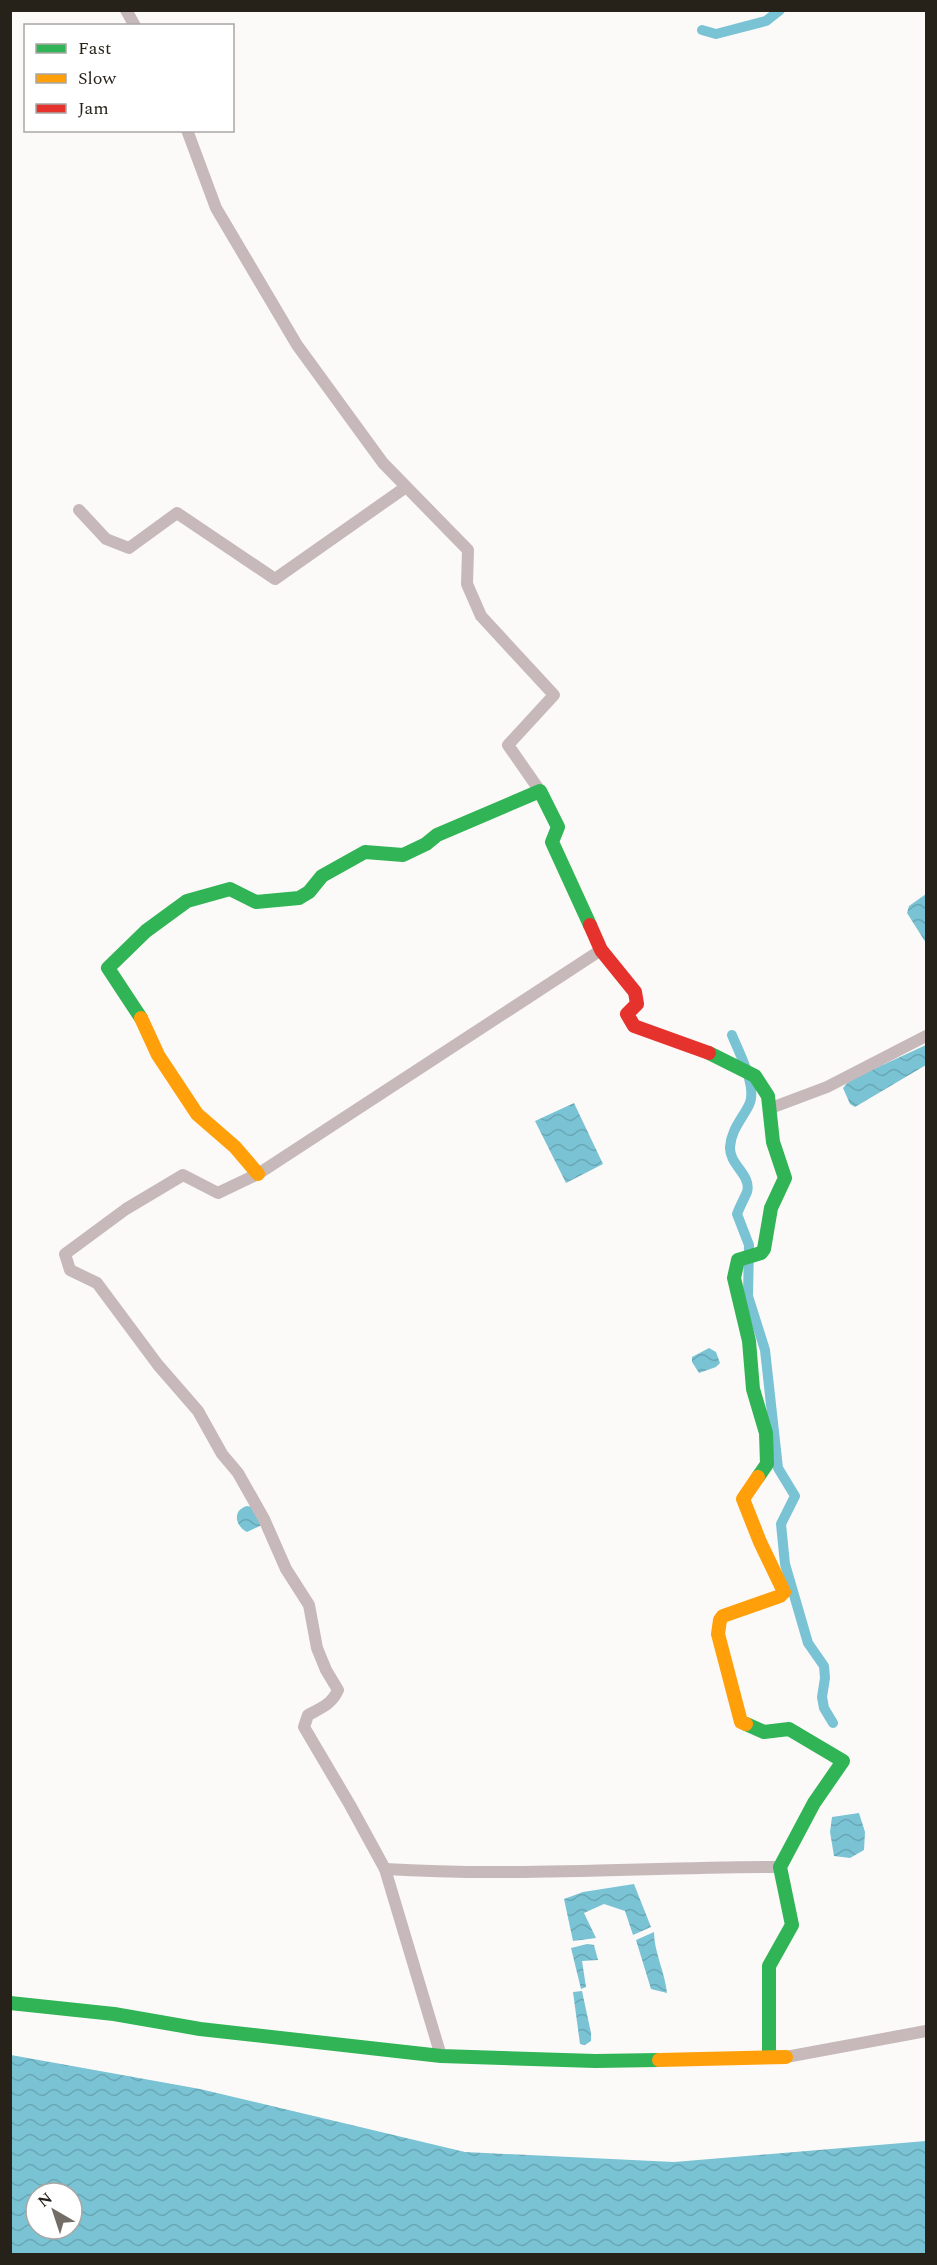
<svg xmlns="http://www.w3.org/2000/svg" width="937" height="2265" viewBox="0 0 937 2265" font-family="Spectral,serif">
	<defs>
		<pattern id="water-waves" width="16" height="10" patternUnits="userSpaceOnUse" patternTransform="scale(1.5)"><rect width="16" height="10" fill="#79c3d4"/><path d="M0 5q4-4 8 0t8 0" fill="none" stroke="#69a7b5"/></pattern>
	</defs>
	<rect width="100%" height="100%" fill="#fcfaf8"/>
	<g fill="url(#water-waves)" fill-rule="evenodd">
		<path d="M926,894V943L907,913L909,906Z"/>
		<path d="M926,1045V1065L855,1107L850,1104L843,1088L850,1080Z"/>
		<path d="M574,1103L603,1164L566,1183L535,1121Z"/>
		<path d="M709,1348L716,1352L720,1363L716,1367L699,1373L692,1362V1357Z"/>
		<path d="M247,1506L252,1507L262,1525L247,1532C235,1526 232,1510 247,1506Z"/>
		<path d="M859,1813L865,1832L864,1850L850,1858L834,1856L830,1832L832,1817Z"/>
		<path d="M634,1884L651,1927L633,1935L625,1911L604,1904L584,1913L596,1938L573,1941L564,1899L583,1892Z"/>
		<path d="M654,1932C654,1952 665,1972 667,1993L651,1989L636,1940Z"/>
		<path d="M587,1944L594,1945L598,1960L582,1961L586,1987L581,1989L571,1948Z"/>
		<path d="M582,1991L591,2033V2041L585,2045L580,2044L573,1992Z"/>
		<path d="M11,2055L200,2089L465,2152L674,2162L926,2141V2254H11ZM36,2193H72V2229H36Z"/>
	</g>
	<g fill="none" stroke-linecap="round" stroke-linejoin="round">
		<g stroke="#79c3d4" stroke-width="10">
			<path d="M702,30L716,34L766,21L780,10"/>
			<path d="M732,1035C739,1053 758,1087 749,1105C742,1119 731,1130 730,1147C729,1165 752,1175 747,1192C744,1199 740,1206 737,1214L749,1245L748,1296L765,1350L778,1468L795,1496L781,1524L785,1564L808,1643L824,1666L825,1678L822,1697L824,1708L833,1723"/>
		</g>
		<g stroke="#c7b9ba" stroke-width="12">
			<path d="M126,10L135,26"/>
			<path d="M187,130L216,208L297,345L383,463L468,550L467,584L481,616L554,695L508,745L540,791"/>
			<path d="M79,510L106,539L129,548L177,513L275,579L406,487"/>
			<path d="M771,1108L827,1087L926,1036"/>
			<path d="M385,1869C516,1877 648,1867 780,1867"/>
			<path d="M441,2056L385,1869L350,1805L304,1727L308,1715C321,1708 332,1704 338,1690L326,1670L317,1648L309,1605L286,1569L264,1519L238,1473L222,1454L198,1411L158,1365L97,1283L70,1270L65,1254L126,1209L183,1175L218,1193L258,1174L601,950"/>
			<path d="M786,2057L926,2031"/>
		</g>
		<g stroke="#30b455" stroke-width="14">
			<path d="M141,1018L108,968L146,931L187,901L230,889L256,902L299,898L309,892L322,876L365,852L403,855L426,844L437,835L540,791L558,827L552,842L590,925"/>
			<path d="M709,1053L755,1076L768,1096L773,1142L785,1178L771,1208L764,1249L761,1253L738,1260L734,1278L749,1341L753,1389L766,1433L767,1464L758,1477"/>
			<path d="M746,1724L764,1732L789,1729L843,1761L814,1803L780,1867L792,1925L769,1966V2057"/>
			<path d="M10,2003L114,2014L200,2029L441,2056L595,2061L659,2060"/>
		</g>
		<g stroke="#ff9f0a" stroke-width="14">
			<path d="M141,1018L158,1055L197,1114L235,1147L258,1174"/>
			<path d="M746,1724L741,1722L718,1634L720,1620L723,1616L780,1596L784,1592L760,1542L743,1499L758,1477"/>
			<path d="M659,2060L786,2057"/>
		</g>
		<path stroke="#e5322d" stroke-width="14" d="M590,925L601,950L635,992L637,1004L627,1014L634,1026L709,1053"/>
	</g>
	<rect width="937" height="2265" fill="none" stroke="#272219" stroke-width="24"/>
	<rect x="24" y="24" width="210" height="108" fill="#ffffff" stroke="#a9a7a3" stroke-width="1.5"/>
	<rect x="36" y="44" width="30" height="9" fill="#30b455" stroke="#a9a7a3" stroke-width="1.5"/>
	<text x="78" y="54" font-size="18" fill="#272219">Fast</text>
	<rect x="36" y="74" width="30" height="9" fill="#ff9f0a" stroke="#a9a7a3" stroke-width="1.5"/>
	<text x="78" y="84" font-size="18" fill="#272219">Slow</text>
	<rect x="36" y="104" width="30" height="9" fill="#e5322d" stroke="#a9a7a3" stroke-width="1.5"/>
	<text x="78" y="114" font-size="18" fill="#272219">Jam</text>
	<g transform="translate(54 2211) rotate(321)"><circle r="28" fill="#ffffff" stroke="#a9a7a3" stroke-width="1.5"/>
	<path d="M0-4.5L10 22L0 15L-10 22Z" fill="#726e67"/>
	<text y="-9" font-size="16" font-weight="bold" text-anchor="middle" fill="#272219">N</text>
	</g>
</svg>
